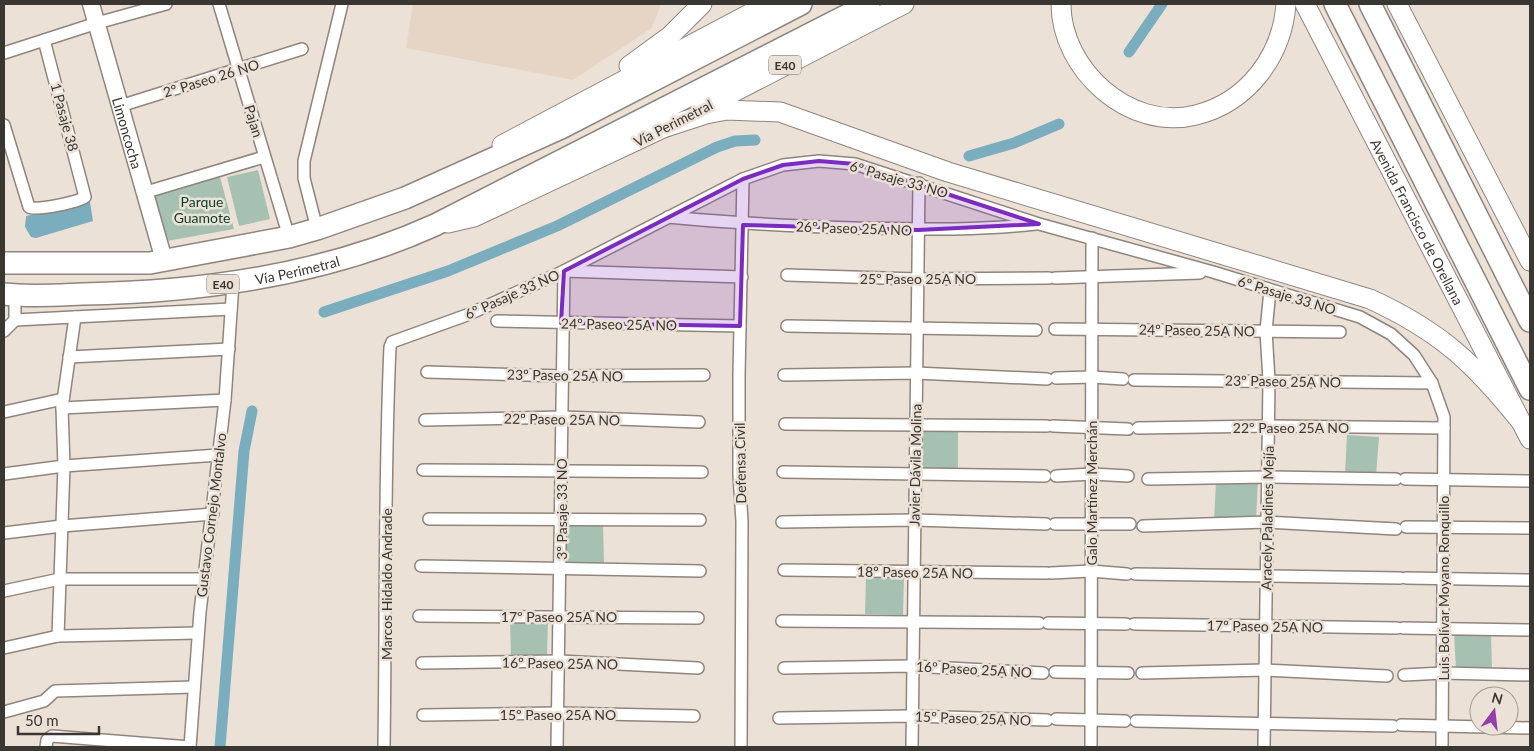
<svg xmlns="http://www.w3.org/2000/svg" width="1534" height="751" viewBox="0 0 1534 751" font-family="Lato,sans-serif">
	<rect width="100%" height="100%" fill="#ece1d7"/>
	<path fill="#e6d5c5" d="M413,4H661L652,28L573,80L406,48Z"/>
	<g fill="#a6c1b2">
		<path d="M258,170L270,219L239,226L227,177Z"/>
		<path d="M220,177L234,229L167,241L153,196Z"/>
		<path d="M917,430H958V470L916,468Z"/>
		<path d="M1347,435L1379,437L1376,476L1345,474Z"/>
		<path d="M1258,481L1256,520H1214L1216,482Z"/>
		<path d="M563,523H603L604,563H563Z"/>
		<path d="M866,575L904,576L903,615L865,614Z"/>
		<path d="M510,619H548L547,657L511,658Z"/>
		<path d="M1454,632H1491L1492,670L1456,671Z"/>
	</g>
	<path fill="#7aadbe" d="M90,202L93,221L36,238L31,237L25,227L26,216Z"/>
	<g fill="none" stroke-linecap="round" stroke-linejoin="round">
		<g stroke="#7aadbe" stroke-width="11">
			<path d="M1129,52L1162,4"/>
			<path d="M969,156L1014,143L1059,124"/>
			<path d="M324,312L448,271L557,226L717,147L735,141L755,140"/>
			<path d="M220,747L244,451L252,411"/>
		</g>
		<g stroke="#8f857c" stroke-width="14">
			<g id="street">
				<path d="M219,4L289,237"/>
				<path d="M4,53L97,23L166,4"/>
				<path d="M120,106L302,49"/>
				<path d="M4,125L29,207C37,211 78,202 85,197L44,40"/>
				<path d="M143,193L264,157"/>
				<path d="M668,217C730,223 792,226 854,228C915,229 975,231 1036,224"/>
				<path d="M317,229L304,178V161L342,4"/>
				<path d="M787,275L917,279L1049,278"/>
				<path d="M1055,278L1200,273"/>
				<path d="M15,320L231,309"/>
				<path d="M497,321L740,326"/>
				<path d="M787,326L1036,330"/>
				<path d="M1055,329L1340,332"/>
				<path d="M4,331L15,320V295"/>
				<path d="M69,357L229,349"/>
				<path d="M427,372L562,376L704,375"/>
				<path d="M784,375L916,373L1047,379"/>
				<path d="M1056,378L1092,377L1123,379"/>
				<path d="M1134,380L1432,383"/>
				<path d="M62,408L225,400"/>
				<path d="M4,412L63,399"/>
				<path d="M425,420L562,417L699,422"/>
				<path d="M785,424L1047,426"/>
				<path d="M1053,426L1128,429"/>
				<path d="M1138,428L1268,426L1444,428"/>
				<path d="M423,470L702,472"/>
				<path d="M783,472L1045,476"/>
				<path d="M4,474L64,466L218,455"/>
				<path d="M1056,476L1092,474L1128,476"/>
				<path d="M1148,479L1268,477L1396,479"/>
				<path d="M1405,479L1530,481"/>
				<path d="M429,519L700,520"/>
				<path d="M782,522L915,520L1046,524"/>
				<path d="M1055,524H1130"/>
				<path d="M1143,526L1267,522L1396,529"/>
				<path d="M1406,527L1530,528"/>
				<path d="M4,533L62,526L213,514"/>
				<path d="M421,566L700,571"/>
				<path d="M784,570L1047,573"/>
				<path d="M1051,573L1091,571L1127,574"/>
				<path d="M1135,574L1400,578"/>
				<path d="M1406,578L1530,580"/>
				<path d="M4,591L60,579H204"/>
				<path d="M419,616L698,618"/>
				<path d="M782,621L1039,623"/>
				<path d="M1048,623L1126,624"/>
				<path d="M1134,624L1397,628"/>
				<path d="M1403,628L1530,630"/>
				<path d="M58,636L64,466L62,408L75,317"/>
				<path d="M4,648L58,636L198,633"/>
				<path d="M422,663L559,661L698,668"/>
				<path d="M784,668L912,666L1043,673"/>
				<path d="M1055,672L1128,673"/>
				<path d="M1142,673L1265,670L1387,676"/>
				<path d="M1404,675L1443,673L1530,675"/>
				<path d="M4,712L44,701L55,691L194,687"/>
				<path d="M423,715L558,713L694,716"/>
				<path d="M779,718L912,716L1047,720"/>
				<path d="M1056,719L1125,721"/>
				<path d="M1136,721L1393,726"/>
				<path d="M1401,725L1530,728"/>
				<path d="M46,747L47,740L52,736L190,747"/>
				<path d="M190,747L200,612L225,400L233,283"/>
				<path d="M384,747C386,614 384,480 390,347L392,342L467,315L564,271L743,179L783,165L819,161L855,164L1039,224L1213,272L1360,317L1391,334L1414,355L1432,383L1444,417L1442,747"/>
				<path d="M557,747L564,271L742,277"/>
				<path d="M741,747L742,521L739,475V376L743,179"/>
				<path d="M912,747L919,183"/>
				<path d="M1091,747L1092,238"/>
				<path d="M1264,747L1269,380L1266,331L1270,290"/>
			</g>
		</g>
		<g stroke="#8f857c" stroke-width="19">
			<g id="secondary">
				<path id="s1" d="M91,4L164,260"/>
			</g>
		</g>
		<g stroke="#8f857c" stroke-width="21">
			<g id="primary">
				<path d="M1061,4C1061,69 1129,132 1196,115C1248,102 1282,56 1286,4"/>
				<path id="s2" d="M1305,4L1530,439"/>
				<path d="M1397,4L1530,261"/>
				<path d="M629,66L670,36L702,4"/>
				<path d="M701,109L904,4"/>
				<path d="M666,127L706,114L727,110L780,112L948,172L1370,299C1440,331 1474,363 1522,423"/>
				<path d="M502,145L768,4"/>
				<path d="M448,223L474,217L676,122"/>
			</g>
		</g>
		<g stroke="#8f857c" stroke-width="24">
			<g id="highway">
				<path d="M1335,4L1530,389"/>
				<path d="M1370,4L1530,321"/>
				<path d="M4,263H150L289,237L317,229L405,198L561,128L801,4"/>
				<path id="s3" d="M4,294C30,297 57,295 83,294C203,292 325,275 435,225L869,4"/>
			</g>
		</g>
		<use href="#street" stroke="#fff" stroke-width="11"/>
		<use href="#secondary" stroke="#fff" stroke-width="16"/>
		<use href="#primary" stroke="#fff" stroke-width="19"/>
		<use href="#highway" stroke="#fff" stroke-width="21"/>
	</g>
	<path fill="#7b2cbf" fill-opacity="0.2" stroke="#7b2cbf" stroke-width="4" stroke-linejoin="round" d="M819,161L855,164L1039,224L918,230L743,225L740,326L561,323L564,271L743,179L783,165Z"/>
	<g text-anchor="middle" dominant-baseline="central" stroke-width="5" stroke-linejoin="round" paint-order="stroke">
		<g fill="#ece1d7" stroke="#6f6964" stroke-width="1">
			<rect x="769" y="55.5" width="32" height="19" rx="4"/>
			<rect x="207" y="274.5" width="32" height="19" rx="4"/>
		</g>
		<g font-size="12" font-weight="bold" fill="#3a3632">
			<text x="785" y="65">E40</text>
			<text x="223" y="284">E40</text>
		</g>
		<g font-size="14" fill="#3a3632" stroke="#ece1d7">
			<text transform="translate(211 78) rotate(-17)">2° Paseo 26 NO</text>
			<text transform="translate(65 117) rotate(75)">1 Pasaje 38</text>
			<text transform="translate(254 121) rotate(73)">Pajan</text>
			<text transform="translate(673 123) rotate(-27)">Vía Perimetral</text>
			<text stroke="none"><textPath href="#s1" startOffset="134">Limoncocha</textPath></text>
			<text transform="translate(899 179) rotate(16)">6º Pasaje 33 NO</text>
			<text stroke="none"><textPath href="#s2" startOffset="245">Avenida Francisco de Orellana</textPath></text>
			<text transform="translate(854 228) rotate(2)">26º Paseo 25A NO</text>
			<text stroke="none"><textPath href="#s3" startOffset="295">Vía Perimetral</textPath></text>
			<text x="918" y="278">25º Paseo 25A NO</text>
			<text transform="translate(512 294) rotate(-24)">6º Pasaje 33 NO</text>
			<text transform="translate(1287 295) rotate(17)">6º Pasaje 33 NO</text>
			<text transform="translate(619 324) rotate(1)">24º Paseo 25A NO</text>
			<text transform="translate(1197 330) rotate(1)">24º Paseo 25A NO</text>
			<text transform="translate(565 375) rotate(1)">23º Paseo 25A NO</text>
			<text transform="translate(1283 381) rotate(1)">23º Paseo 25A NO</text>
			<text transform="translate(562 419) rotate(1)">22º Paseo 25A NO</text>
			<text x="1291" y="427">22º Paseo 25A NO</text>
			<text transform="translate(740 463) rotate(-91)">Defensa Civil</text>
			<text transform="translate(915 465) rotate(-89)">Javier Dávila Molina</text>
			<text transform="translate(1091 493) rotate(-90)">Galo Martínez Merchán</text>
			<text transform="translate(561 509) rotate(-90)">3º Pasaje 33 NO</text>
			<text transform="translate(211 515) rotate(-83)">Gustavo Cornejo Montalvo</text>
			<text transform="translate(1267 518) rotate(-89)">Aracely Paladines Mejía</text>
			<text transform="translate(915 572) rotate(1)">18º Paseo 25A NO</text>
			<text transform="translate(386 584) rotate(-90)">Marcos Hidaldo Andrade</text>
			<text transform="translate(1443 588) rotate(-90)">Luis Bolívar Moyano Ronquillo</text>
			<text x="559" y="616">17º Paseo 25A NO</text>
			<text transform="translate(1265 626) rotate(1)">17º Paseo 25A NO</text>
			<text transform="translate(560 663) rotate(1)">16º Paseo 25A NO</text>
			<text transform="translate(974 669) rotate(3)">16º Paseo 25A NO</text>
			<text x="558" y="714">15º Paseo 25A NO</text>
			<text transform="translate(973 718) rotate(2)">15º Paseo 25A NO</text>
		</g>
		<g font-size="14" fill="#043f27" stroke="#ece1d7">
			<text x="202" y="201">Parque<tspan x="202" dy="16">Guamote</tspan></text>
		</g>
	</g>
	<rect width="1534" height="751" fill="none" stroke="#3a3632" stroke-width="10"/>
	<g transform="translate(1494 711) rotate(15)"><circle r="24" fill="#ece1d7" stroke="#a59d95"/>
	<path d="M0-4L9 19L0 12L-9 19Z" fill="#953eaa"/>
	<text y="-8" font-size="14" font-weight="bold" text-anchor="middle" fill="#3a3632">N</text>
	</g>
	<path d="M18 726v8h81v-8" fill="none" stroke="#3a3632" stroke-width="2.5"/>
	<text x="25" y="726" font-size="15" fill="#3a3632" stroke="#ece1d7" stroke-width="4" paint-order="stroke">50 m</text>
</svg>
